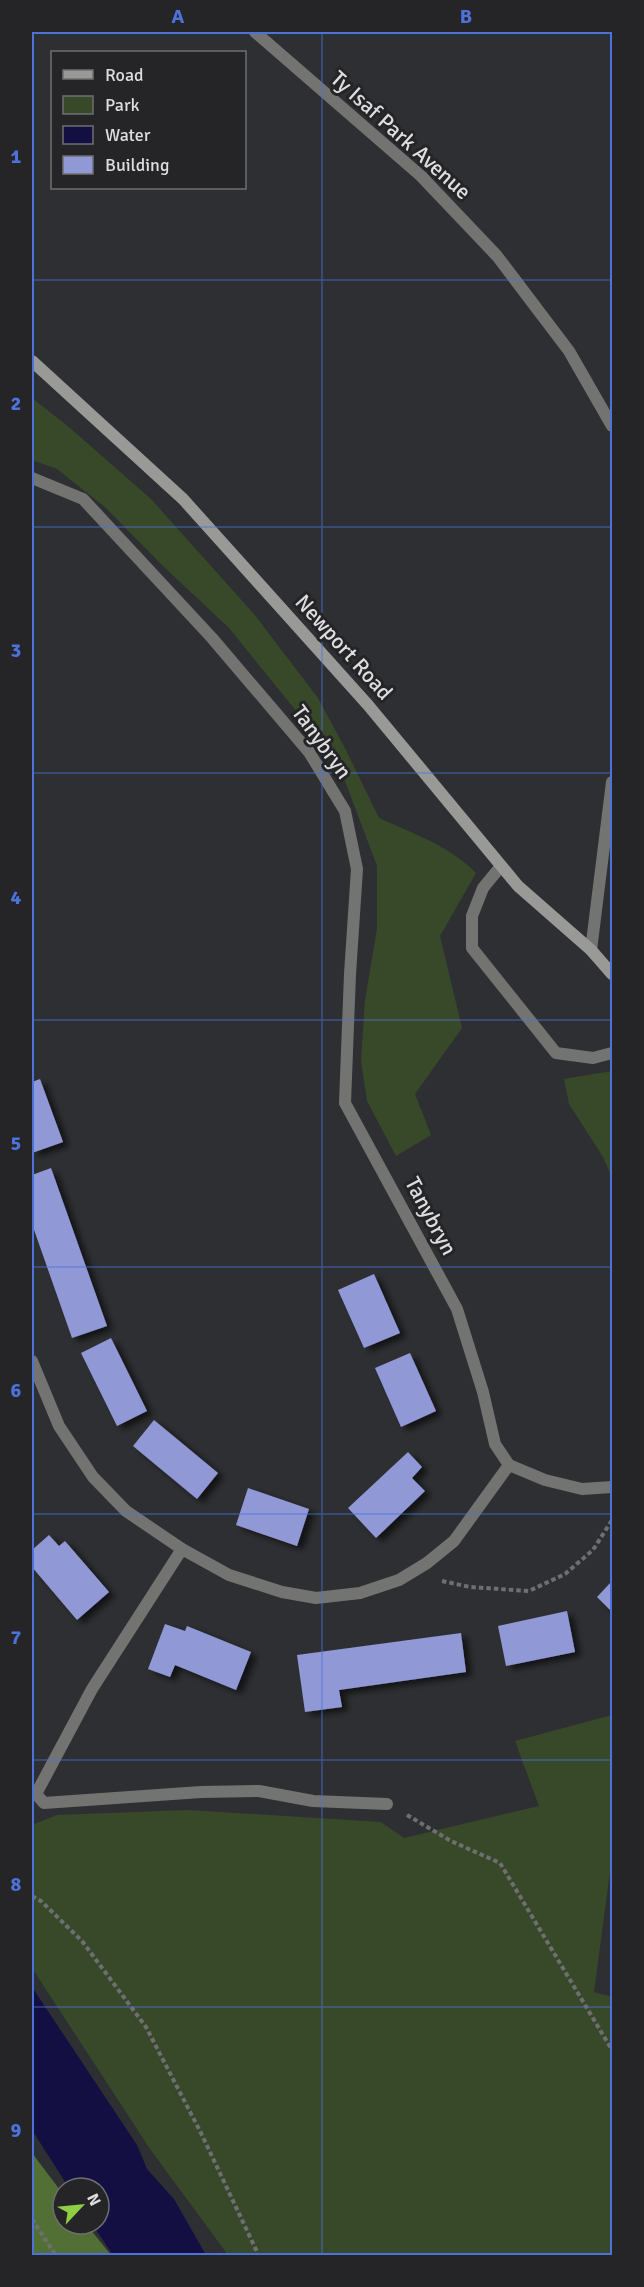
<svg xmlns="http://www.w3.org/2000/svg" width="644" height="2287" viewBox="0 0 644 2287" font-family="Signika,sans-serif">
	<defs>
		<filter id="shadow"><feDropShadow dx="6" dy="4" stdDeviation="3" flood-color="#0009"/></filter>
	</defs>
	<rect width="100%" height="100%" fill="#2e2f32"/>
	<g fill="#384929">
		<path d="M32,398L70,428L151,499L254,614L318,698L347,752L379,818C412,833 450,846 476,873L440,936L462,1028L415,1094L431,1135L396,1156L367,1101L361,1060L365,1000L377,929V866L342,773L297,712L229,628L164,567L106,508L57,469L32,460Z"/>
		<path d="M612,1071V1178L603,1157L569,1104L564,1079Z"/>
		<path d="M612,1715V1857L594,1992L612,1997V2255H228L150,2149L32,1968V1825L57,1815L188,1810L381,1822L404,1838L539,1806L515,1741Z"/>
	</g>
	<path fill="#527035" d="M32,2153L63,2194V2224H86L111,2255H32Z"/>
	<path fill="#130f42" d="M32,1987L137,2145L147,2169L174,2199L206,2255H113L92,2224H99V2188H69L32,2130Z"/>
	<g fill="#9198d6" filter="url(#shadow)">
		<path d="M40,1079L63,1142L32,1153V1082Z"/>
		<path d="M51,1168L107,1326L72,1338L32,1224V1175Z"/>
		<path d="M374,1274L400,1333L364,1348L338,1290Z"/>
		<path d="M111,1338L147,1411L117,1426L81,1353Z"/>
		<path d="M410,1353L436,1411L401,1427L375,1368Z"/>
		<path d="M154,1420L218,1473L197,1499L133,1446Z"/>
		<path d="M408,1452L422,1467L412,1478L425,1491L376,1538L348,1508Z"/>
		<path d="M248,1488L309,1509L297,1546L236,1525Z"/>
		<path d="M49,1535L59,1546L65,1541L109,1592L77,1620L32,1567V1550Z"/>
		<path d="M612,1581V1612L597,1597Z"/>
		<path d="M567,1611L575,1652L506,1666L498,1626Z"/>
		<path d="M165,1624L185,1631L187,1626L251,1652L236,1690L175,1665L170,1677L148,1669Z"/>
		<path d="M461,1633L466,1672L339,1690L342,1707L305,1712L297,1655Z"/>
	</g>
	<g fill="none" stroke-linecap="round" stroke-linejoin="round">
		<g stroke="#6f6f72" stroke-width="4" stroke-dasharray="4.5 3" stroke-linecap="butt">
			<path d="M442,1581L470,1587L529,1591L565,1574L593,1550L612,1520"/>
			<path d="M407,1815L451,1841L500,1863L612,2050"/>
			<path d="M32,1896L41,1901L82,1941L146,2027L201,2133L259,2256"/>
			<path d="M32,2219L56,2256"/>
		</g>
		<g stroke="#737472" stroke-width="12">
			<path d="M501,866L483,888L472,916V948L556,1053L593,1058L612,1053"/>
			<path d="M509,1465L545,1480L582,1489L612,1487"/>
			<path d="M182,1549L92,1689L36,1794L44,1803L201,1792L259,1791L313,1801L387,1804"/>
		</g>
		<g stroke="#737472" stroke-width="12">
			<path d="M255,32L421,176L497,256L569,351L612,426"/>
			<path d="M32,478L83,499L212,638L309,752L345,811L357,869L350,974L345,1103L457,1309L483,1392L495,1444L509,1465L454,1541L427,1563L399,1580L360,1593L316,1598L282,1592L229,1575L182,1549L126,1511L93,1477L59,1426L32,1361"/>
			<path d="M591,950L612,782"/>
		</g>
		<path stroke="#999a98" stroke-width="12" d="M32,361L183,499L368,705L518,886L591,950L612,974"/>
	</g>
	<path fill="none" stroke="#4d72da" stroke-width="1.5" stroke-opacity="0.55" d="M322,32V2256M32,280H612M32,527H612M32,773H612M32,1020H612M32,1267H612M32,1514H612M32,1760H612M32,2007H612"/>
	<g text-anchor="middle" dominant-baseline="central" stroke-width="6" stroke-linejoin="round" paint-order="stroke">
		<g font-size="22" fill="#dedee0" stroke="#252528">
			<text transform="translate(401 135) rotate(42)">Ty Isaf Park Avenue</text>
			<text transform="translate(344 647) rotate(48)">Newport Road</text>
			<text transform="translate(322 742) rotate(54)">Tanybryn</text>
			<text transform="translate(431 1216) rotate(62)">Tanybryn</text>
		</g>
	</g>
	<rect width="644" height="2287" fill="none" stroke="#252528" stroke-width="66"/>
	<rect x="51" y="51" width="195" height="138" fill="#252528" stroke="#6f6f72" stroke-width="1.5"/>
	<rect x="63" y="70" width="30" height="9" fill="#999a98" stroke="#6f6f72" stroke-width="1.5"/>
	<text x="105" y="81" font-size="18" fill="#dedee0">Road</text>
	<rect x="63" y="96" width="30" height="18" fill="#384929" stroke="#6f6f72" stroke-width="1.5"/>
	<text x="105" y="111" font-size="18" fill="#dedee0">Park</text>
	<rect x="63" y="126" width="30" height="18" fill="#130f42" stroke="#6f6f72" stroke-width="1.5"/>
	<text x="105" y="141" font-size="18" fill="#dedee0">Water</text>
	<rect x="63" y="156" width="30" height="18" fill="#9198d6" stroke="#6f6f72" stroke-width="1.5"/>
	<text x="105" y="171" font-size="18" fill="#dedee0">Building</text>
	<g transform="translate(81 2206) rotate(64)"><circle r="28" fill="#252528" stroke="#6f6f72" stroke-width="1.5"/>
	<path d="M0-4.5L10 22L0 15L-10 22Z" fill="#8dce44"/>
	<text y="-9" font-size="16" font-weight="bold" text-anchor="middle" fill="#dedee0">N</text>
	</g>
	<rect x="33" y="33" width="578" height="2221" fill="none" stroke="#4d72da" stroke-width="2"/>
	<g font-size="20" text-anchor="middle" font-weight="bold" fill="#4d72da">
		<text x="178" y="23">A</text>
		<text x="466" y="23">B</text>
		<text x="16" y="163">1</text>
		<text x="16" y="410">2</text>
		<text x="16" y="657">3</text>
		<text x="16" y="904">4</text>
		<text x="16" y="1150">5</text>
		<text x="16" y="1397">6</text>
		<text x="16" y="1644">7</text>
		<text x="16" y="1891">8</text>
		<text x="16" y="2137">9</text>
	</g>
</svg>
